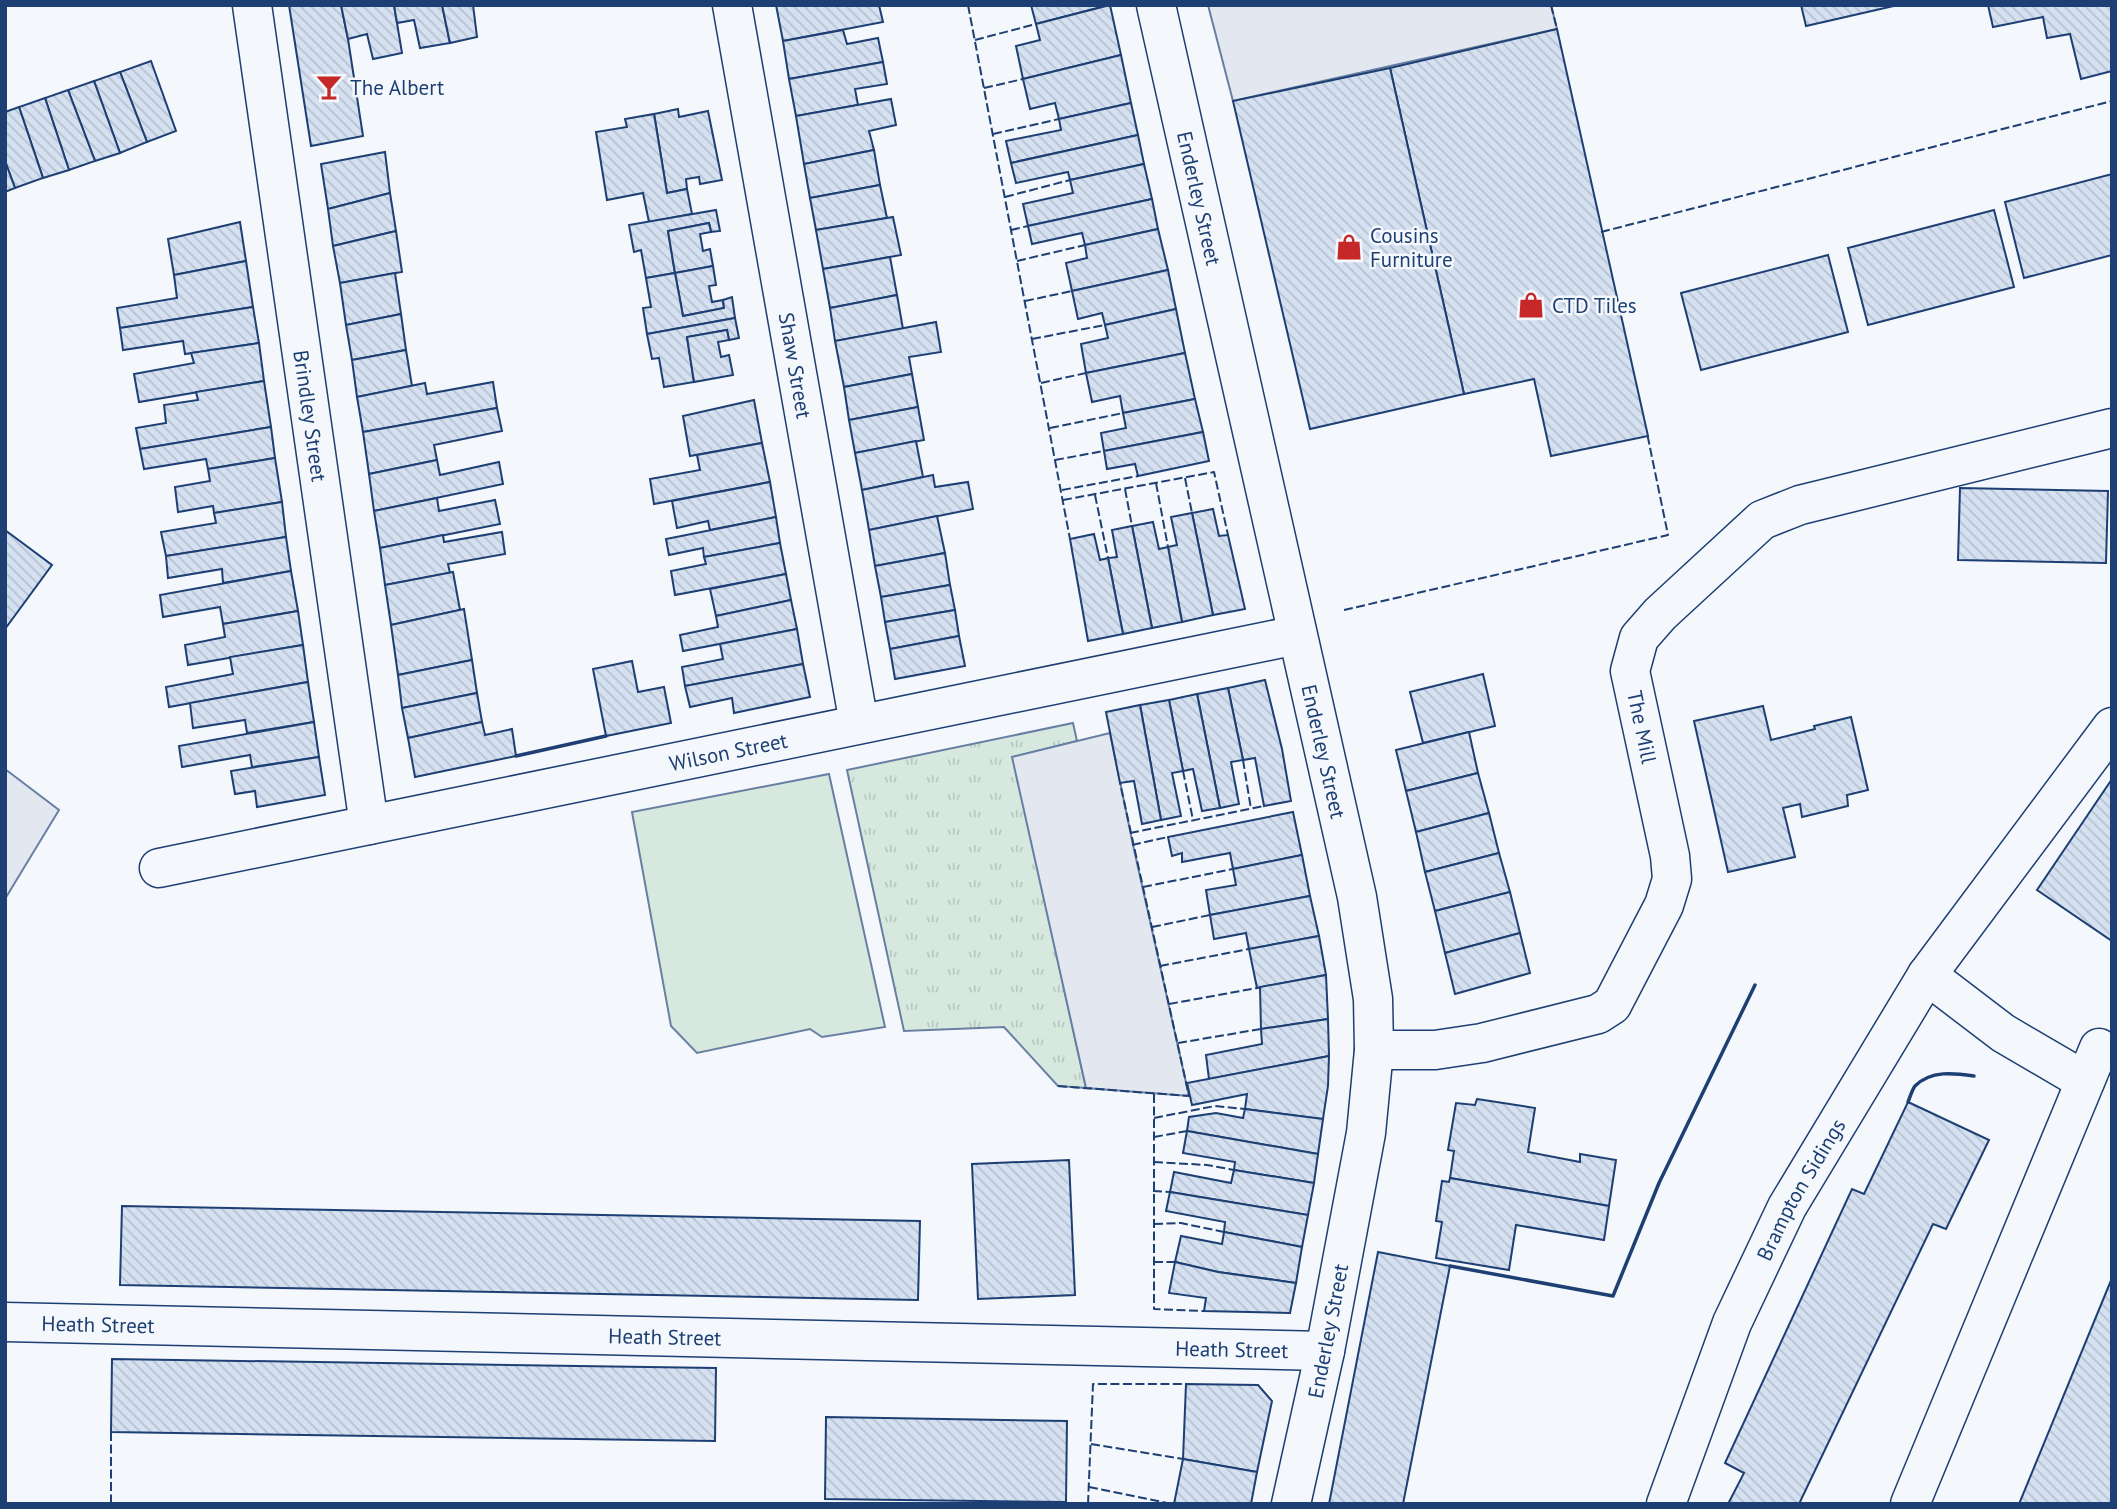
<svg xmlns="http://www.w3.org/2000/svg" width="2117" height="1509" viewBox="0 0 2117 1509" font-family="'PT Sans',sans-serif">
	<defs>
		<pattern id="grass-tufts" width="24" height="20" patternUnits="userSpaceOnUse" patternTransform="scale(1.75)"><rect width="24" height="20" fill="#d7e8df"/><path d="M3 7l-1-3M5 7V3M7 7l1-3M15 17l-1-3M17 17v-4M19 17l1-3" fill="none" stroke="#b8c8c3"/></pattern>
		<pattern id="building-back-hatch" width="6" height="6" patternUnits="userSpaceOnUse" patternTransform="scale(1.75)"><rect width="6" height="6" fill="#d5e0f0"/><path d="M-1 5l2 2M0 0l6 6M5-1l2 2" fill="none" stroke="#b6c1d1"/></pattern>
	</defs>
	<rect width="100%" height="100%" fill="#f4f7fb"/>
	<path fill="url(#grass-tufts)" stroke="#687fa3" stroke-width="2" d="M1073,723L1077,741L1013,757L1086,1088L1058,1086L1004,1027L904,1031L847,770Z"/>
	<path fill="#d7e8df" stroke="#687fa3" stroke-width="2" d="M829,774L885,1027L822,1037L810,1029L697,1053L671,1026L632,812Z"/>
	<g fill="#e3e8f0" stroke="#687fa3" stroke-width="2">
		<path d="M1208,5H1551L1557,29L1233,101Z"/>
		<path d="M1110,733L1133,845L1189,1096L1086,1088L1012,757Z"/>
		<path d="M5,769L59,810L5,899Z"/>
	</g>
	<g fill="url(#building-back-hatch)" stroke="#1d3f73" stroke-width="2">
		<path d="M289,5H341L348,39L363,136L311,146Z"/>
		<path d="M341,5H394L402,53L373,59L367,34L348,39Z"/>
		<path d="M394,5H442L450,43L420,48L414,20L397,23Z"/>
		<path d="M442,5H473L477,37L450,43Z"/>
		<path d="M776,5H879L883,22L783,41Z"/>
		<path d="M1031,5H1109L1036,24Z"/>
		<path d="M1110,5L1121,55L1023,79L1016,46L1040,40L1036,24Z"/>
		<path d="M1801,5H1898L1806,26Z"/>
		<path d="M1988,5H2112V71L2081,79L2070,34L2047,38L2043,17L1993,27Z"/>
		<path d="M1557,29L1648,436L1551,456L1534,379L1464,394L1390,68Z"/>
		<path d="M843,30L847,44L878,38L883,62L789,79L783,41Z"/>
		<path d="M1121,55L1131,103L1059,119L1055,103L1030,109L1023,79Z"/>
		<path d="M151,61L176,131L147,142L120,72Z"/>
		<path d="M883,62L887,84L855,89L858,105L796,116L789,79Z"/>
		<path d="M1390,68L1464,394L1310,429L1233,101Z"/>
		<path d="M120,72L147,142L120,153L94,81Z"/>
		<path d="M94,81L120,153L95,161L68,90Z"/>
		<path d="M68,90L95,161L69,170L45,98Z"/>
		<path d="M45,98L69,170L43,178L19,107Z"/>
		<path d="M891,99L896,125L869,131L874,150L804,164L796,116Z"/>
		<path d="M1131,103L1138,135L1011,163L1006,141L1061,130L1059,119Z"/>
		<path d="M19,107L43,178L15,188L5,161V112Z"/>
		<path d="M678,109L679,117L708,111L722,180L700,184L699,177L686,179L687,189L667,193L654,114Z"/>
		<path d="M654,114L667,193L687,189L692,214L649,222L643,193L607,200L596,132L627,127L625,119Z"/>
		<path d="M1138,135L1144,164L1070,180L1068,172L1016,183L1011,163Z"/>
		<path d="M874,150L880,185L810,198L804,164Z"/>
		<path d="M385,152L390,193L328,209L321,164Z"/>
		<path d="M5,161L15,188L5,192Z"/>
		<path d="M1144,164L1152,199L1028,226L1023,204L1073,193L1070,180Z"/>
		<path d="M2112,174V255L2024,278L2005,202Z"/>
		<path d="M880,185L887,218L816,230L810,198Z"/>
		<path d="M390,193L396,231L333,246L328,209Z"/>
		<path d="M1152,199L1158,229L1085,245L1082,233L1032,244L1028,226Z"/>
		<path d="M716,210L720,231L711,232L709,223L668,231L675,273L646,278L641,250L634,252L629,225Z"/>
		<path d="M1994,210L2014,287L1868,325L1848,248Z"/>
		<path d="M893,217L901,255L823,269L816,230Z"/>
		<path d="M240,222L246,261L174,275L168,239Z"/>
		<path d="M709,223L711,232L700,234L703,251L710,249L713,266L675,273L668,231Z"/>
		<path d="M1158,229L1168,270L1072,291L1066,263L1087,258L1085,245Z"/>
		<path d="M396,231L402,272L340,283L333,246Z"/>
		<path d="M1828,255L1848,332L1701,370L1681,293Z"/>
		<path d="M890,257L897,295L830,308L823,269Z"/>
		<path d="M246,261L253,307L120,328L117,308L177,298L174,275Z"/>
		<path d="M713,266L716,285L709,286L712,302L723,300L724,308L683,316L675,273Z"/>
		<path d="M1168,270L1176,309L1105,325L1102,313L1078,319L1072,291Z"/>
		<path d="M395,273L401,314L346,325L340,283Z"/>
		<path d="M675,273L683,316L724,308L723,300L732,297L735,318L647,334L643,308L651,307L646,278Z"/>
		<path d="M897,295L903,329L835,341L830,308Z"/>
		<path d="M253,307L259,343L185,354L183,341L123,350L120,328Z"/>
		<path d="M1176,309L1185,353L1086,373L1081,344L1108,338L1105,325Z"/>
		<path d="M401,314L406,350L352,360L346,325Z"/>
		<path d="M735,318L739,338L729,340L727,330L687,337L694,382L664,387L659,358L652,359L647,334Z"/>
		<path d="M936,322L941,352L909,357L912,374L844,387L835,341Z"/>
		<path d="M727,330L729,340L718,342L721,357L729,355L733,375L694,382L687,337Z"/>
		<path d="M259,343L264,381L139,402L134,374L194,363L191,353Z"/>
		<path d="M406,350L412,386L357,397L352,360Z"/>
		<path d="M1185,353L1195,399L1123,413L1120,396L1092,402L1086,373Z"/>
		<path d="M912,374L918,407L849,420L844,387Z"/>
		<path d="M264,381L271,427L140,449L136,428L166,423L164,405L198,400L196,392Z"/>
		<path d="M493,382L497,408L363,432L357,397L425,383L427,394Z"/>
		<path d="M1195,399L1203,432L1104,451L1101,433L1126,428L1123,413Z"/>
		<path d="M754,400L762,443L690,456L683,416Z"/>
		<path d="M918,407L924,440L855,453L849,420Z"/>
		<path d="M497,408L502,431L434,445L437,460L369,474L363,432Z"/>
		<path d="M271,427L275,458L208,469L206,459L144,469L140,449Z"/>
		<path d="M1203,432L1209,461L1138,476L1135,464L1107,469L1104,451Z"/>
		<path d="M916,441L923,477L862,490L855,453Z"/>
		<path d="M762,443L770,482L654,504L650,479L700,470L697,455Z"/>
		<path d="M275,458L282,502L214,513L213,506L178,512L175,487L210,481L208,469Z"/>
		<path d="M437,460L440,475L499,462L503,484L374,511L369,474Z"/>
		<path d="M933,475L935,487L968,482L973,509L869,530L862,490Z"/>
		<path d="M770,482L776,517L710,530L708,521L677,528L672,501Z"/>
		<path d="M1960,488L2108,491L2106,563L1958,560Z"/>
		<path d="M437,498L439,511L495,500L500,524L380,548L374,511Z"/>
		<path d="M282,502L286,537L166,556L161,532L216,523L214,513Z"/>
		<path d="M1213,509L1219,536L1228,535L1245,609L1213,615L1192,513Z"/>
		<path d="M1192,513L1213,615L1182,622L1168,547L1177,545L1171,517Z"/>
		<path d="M937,516L945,553L875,566L869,530Z"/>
		<path d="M776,517L780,543L704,557L703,548L669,555L666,539Z"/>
		<path d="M1153,522L1159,549L1168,547L1182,622L1152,628L1132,526Z"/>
		<path d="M1132,526L1152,628L1123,634L1108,558L1117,557L1112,530Z"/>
		<path d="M5,530L52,565L5,629Z"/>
		<path d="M502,532L505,554L448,564L450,573L385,585L380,548L443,535L444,542Z"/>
		<path d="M1094,534L1100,560L1108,558L1123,634L1088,641L1070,539Z"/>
		<path d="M286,537L291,571L223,583L222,569L168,578L166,556Z"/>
		<path d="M780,543L786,574L675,595L671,571L706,564L704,557Z"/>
		<path d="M945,553L950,585L881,597L875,566Z"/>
		<path d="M291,571L298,611L223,624L220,607L163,617L160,595Z"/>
		<path d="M453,572L460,610L391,625L385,585Z"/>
		<path d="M786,574L791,600L716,616L710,589Z"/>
		<path d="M950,585L955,610L885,622L881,597Z"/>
		<path d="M791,600L797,629L683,651L680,635L718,627L716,616Z"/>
		<path d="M464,609L472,660L398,675L391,625Z"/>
		<path d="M955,610L959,636L890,649L885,622Z"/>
		<path d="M298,611L303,645L188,665L185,645L225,637L223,624Z"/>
		<path d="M797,629L803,664L685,686L682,667L723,659L720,644Z"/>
		<path d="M959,636L965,666L895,679L890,649Z"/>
		<path d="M303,645L308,682L169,707L166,687L233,674L230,657Z"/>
		<path d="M472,660L477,693L402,708L398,675Z"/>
		<path d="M632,661L638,692L664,687L671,723L606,736L593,669Z"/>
		<path d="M803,664L810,697L734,713L732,698L690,707L685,686Z"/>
		<path d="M1483,674L1495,726L1423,743L1410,692Z"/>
		<path d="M1265,680L1282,749L1291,801L1264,806L1255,758L1243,760L1228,688Z"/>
		<path d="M308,682L314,722L247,733L245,720L193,728L190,703Z"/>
		<path d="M1228,688L1243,760L1231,762L1239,804L1220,808L1197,694Z"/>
		<path d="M477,693L482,722L408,738L402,708Z"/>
		<path d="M1197,694L1220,808L1202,811L1193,769L1183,771L1169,700Z"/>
		<path d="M1169,700L1183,771L1172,773L1181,816L1161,820L1140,705Z"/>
		<path d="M1140,705L1161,820L1142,824L1134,781L1120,783L1106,712Z"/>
		<path d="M1763,706L1771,740L1815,729L1814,726L1851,717L1868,790L1847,795L1848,806L1802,817L1800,804L1783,808L1795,857L1728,872L1694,721Z"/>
		<path d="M314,722L319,757L252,767L250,755L182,767L179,746Z"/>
		<path d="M482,722L485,735L512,729L516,756L415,777L408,738Z"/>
		<path d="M1469,732L1478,773L1406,791L1396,750Z"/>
		<path d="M319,757L325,795L257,807L255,791L235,794L231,771Z"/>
		<path d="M1478,773L1489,813L1416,832L1406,791Z"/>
		<path d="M2112,779V941L2037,890Z"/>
		<path d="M1293,812L1302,855L1233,869L1230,853L1182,862V853L1172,856L1168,837Z"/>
		<path d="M1489,813L1499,853L1425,872L1416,832Z"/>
		<path d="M1499,853L1510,892L1435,911L1425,872Z"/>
		<path d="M1302,855L1310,896L1210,915L1206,890L1236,885L1233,869Z"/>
		<path d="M1510,892L1520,933L1445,953L1435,911Z"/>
		<path d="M1310,896L1319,936L1249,949L1246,933L1214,939L1210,915Z"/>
		<path d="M1520,933L1530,973L1455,994L1445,953Z"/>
		<path d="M1319,936L1326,975L1257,988L1249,949Z"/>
		<path d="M1326,975L1328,1019L1261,1029L1260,987Z"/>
		<path d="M1328,1019L1329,1056L1209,1079L1206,1055L1262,1044L1261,1029Z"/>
		<path d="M1329,1056L1328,1086L1323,1119L1245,1109L1247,1094L1192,1105L1187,1083Z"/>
		<path d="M1477,1099L1535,1108L1528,1152L1580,1162V1154L1616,1160L1609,1206L1450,1178L1454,1151L1448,1150L1456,1103L1475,1105Z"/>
		<path d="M1908,1102L1989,1140L1946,1229L1933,1224L1799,1504H1728L1744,1473L1725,1463L1852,1189L1864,1194Z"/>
		<path d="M1245,1109L1323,1119L1318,1154L1187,1131L1189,1117L1216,1113L1243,1118Z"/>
		<path d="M1187,1131L1318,1154L1314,1183L1234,1170L1235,1162L1183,1153Z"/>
		<path d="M1069,1160L1075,1295L978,1299L972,1164Z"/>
		<path d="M1234,1170L1314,1183L1308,1215L1170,1192L1174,1172L1231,1183Z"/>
		<path d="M1450,1178L1609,1206L1604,1240L1516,1225L1509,1270L1436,1258L1442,1222L1436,1221L1442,1181L1449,1182Z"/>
		<path d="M1170,1192L1308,1215L1302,1247L1224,1232L1225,1222L1166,1211Z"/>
		<path d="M122,1206L920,1221L918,1300L120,1285Z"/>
		<path d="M1224,1232L1302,1247L1296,1283L1218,1272L1175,1262L1181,1236L1222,1244Z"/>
		<path d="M1378,1252L1450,1266L1403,1504H1329Z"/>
		<path d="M1175,1262L1218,1272L1296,1283L1290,1313L1204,1311L1206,1298L1169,1293Z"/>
		<path d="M2112,1278V1504H2019Z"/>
		<path d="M112,1359L716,1368L715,1441L111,1432Z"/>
		<path d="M1186,1384L1258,1385L1272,1401L1257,1472L1183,1459Z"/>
		<path d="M826,1417L1067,1421L1066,1502L825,1499Z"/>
		<path d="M1183,1459L1257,1472L1251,1504H1174Z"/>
	</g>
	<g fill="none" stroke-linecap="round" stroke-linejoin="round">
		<g stroke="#1d3f73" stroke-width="41">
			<g id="minor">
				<path id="s1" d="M252,5L369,825"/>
				<path id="s2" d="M732,5L859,724"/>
				<path id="s3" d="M1156,5L1357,897L1373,999L1374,1050L1366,1133L1325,1351L1291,1504"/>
				<path id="s4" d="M159,868L1297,635"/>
				<path d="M1927,975L2003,1033L2085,1081"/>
				<path d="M1374,1050H1435L1482,1043L1598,1014L1612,1005L1664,905L1672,879L1670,856L1630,671L1639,638L1660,614L1762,520L1800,505L2112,428"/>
				<path id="s5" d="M5,1322L1325,1351"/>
				<path id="s6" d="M1666,1504L1732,1323L1787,1207L1927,975L2112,727"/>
				<path d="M1910,1504L2099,1048"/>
			</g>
		</g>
		<use href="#minor" stroke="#f4f7fb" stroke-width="38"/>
		<g stroke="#1d3f73" stroke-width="2" stroke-dasharray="9 3.5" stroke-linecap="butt">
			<path d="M968,5L1070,539"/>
			<path d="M1551,5L1557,29"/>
			<path d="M975,40L1036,24"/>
			<path d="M984,88L1023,79"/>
			<path d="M993,134L1059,119"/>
			<path d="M1005,197L1070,180"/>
			<path d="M1011,230L1028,226"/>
			<path d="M1601,232L2112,101"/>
			<path d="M1017,261L1085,245"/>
			<path d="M1025,301L1072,291"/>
			<path d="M1032,339L1105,325"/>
			<path d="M1041,383L1086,373"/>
			<path d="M1050,428L1123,413"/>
			<path d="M1055,460L1104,451"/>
			<path d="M1185,478L1192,513"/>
			<path d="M1156,483L1168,547"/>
			<path d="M1125,489L1132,526"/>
			<path d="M1062,490L1138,476"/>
			<path d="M1095,495L1108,558"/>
			<path d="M1063,500L1214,472L1228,535"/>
			<path d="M1344,610L1668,535L1647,433"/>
			<path d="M1243,760L1251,809"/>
			<path d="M1183,771L1193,820"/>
			<path d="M1130,833L1264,806"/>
			<path d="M1132,845L1168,837"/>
			<path d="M1143,887L1233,869"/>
			<path d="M1152,927L1210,915"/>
			<path d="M1160,966L1249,949"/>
			<path d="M1169,1004L1257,988"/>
			<path d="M1178,1043L1261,1029"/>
			<path d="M1058,1086L1189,1096L1120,783"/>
			<path d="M1154,1094V1309L1204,1311"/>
			<path d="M1154,1118L1215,1106L1245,1109"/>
			<path d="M1154,1137L1187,1131"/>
			<path d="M1154,1162L1207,1165L1234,1170"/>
			<path d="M1153,1191L1170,1192"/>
			<path d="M1154,1224L1181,1223L1224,1232"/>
			<path d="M1154,1262H1175"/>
			<path d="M111,1432V1504"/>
			<path d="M1091,1444L1183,1459"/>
			<path d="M1089,1487L1172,1504"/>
			<path d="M1088,1504L1093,1384H1186"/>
		</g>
		<g stroke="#1d3f73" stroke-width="3.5">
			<path d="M516,756L606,736"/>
			<path d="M1908,1102C1910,1097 1912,1090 1915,1086C1931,1070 1954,1073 1974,1076"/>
			<path d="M1450,1266L1613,1296L1659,1183L1755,985"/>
		</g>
	</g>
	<defs>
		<g id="bar-bare" transform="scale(2.1)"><path d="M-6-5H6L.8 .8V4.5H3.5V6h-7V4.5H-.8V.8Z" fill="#c62828" stroke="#f4f7fb" stroke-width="2.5" paint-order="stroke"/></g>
		<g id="shop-bare" transform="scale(2.1)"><path d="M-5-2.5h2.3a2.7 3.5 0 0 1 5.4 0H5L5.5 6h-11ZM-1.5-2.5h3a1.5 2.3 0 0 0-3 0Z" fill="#c62828" stroke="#f4f7fb" stroke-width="2.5" paint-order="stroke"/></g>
	</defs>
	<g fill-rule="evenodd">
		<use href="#bar-bare" x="329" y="87"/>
		<use href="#shop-bare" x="1349" y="247"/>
		<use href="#shop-bare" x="1531" y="305"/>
	</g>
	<g text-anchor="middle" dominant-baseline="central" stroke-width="5" stroke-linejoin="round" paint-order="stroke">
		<g font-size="21" fill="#1d3f73" stroke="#f4f7fb" text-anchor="start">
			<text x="350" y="87">The Albert</text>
			<text x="1370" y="235">Cousins<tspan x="1370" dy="24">Furniture</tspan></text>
			<text x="1552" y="305">CTD Tiles</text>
		</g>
		<g font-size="21" fill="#1d3f73" stroke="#f4f7fb">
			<text stroke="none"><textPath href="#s3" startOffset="198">Enderley Street</textPath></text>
			<text stroke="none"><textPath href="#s2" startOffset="366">Shaw Street</textPath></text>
			<text stroke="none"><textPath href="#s1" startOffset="415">Brindley Street</textPath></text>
			<text transform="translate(1642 727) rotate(78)">The Mill</text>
			<text stroke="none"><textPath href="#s4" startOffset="581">Wilson Street</textPath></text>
			<text stroke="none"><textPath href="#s3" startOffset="765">Enderley Street</textPath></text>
			<text stroke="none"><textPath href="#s6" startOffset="343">Brampton Sidings</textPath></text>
			<text stroke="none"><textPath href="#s5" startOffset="93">Heath Street</textPath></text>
			<text transform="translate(1328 1331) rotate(-79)">Enderley Street</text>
			<text stroke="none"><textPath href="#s5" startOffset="660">Heath Street</textPath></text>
			<text stroke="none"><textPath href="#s5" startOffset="1227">Heath Street</textPath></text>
		</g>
	</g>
	<rect width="2117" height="1509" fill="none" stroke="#1d3f73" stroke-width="14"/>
</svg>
